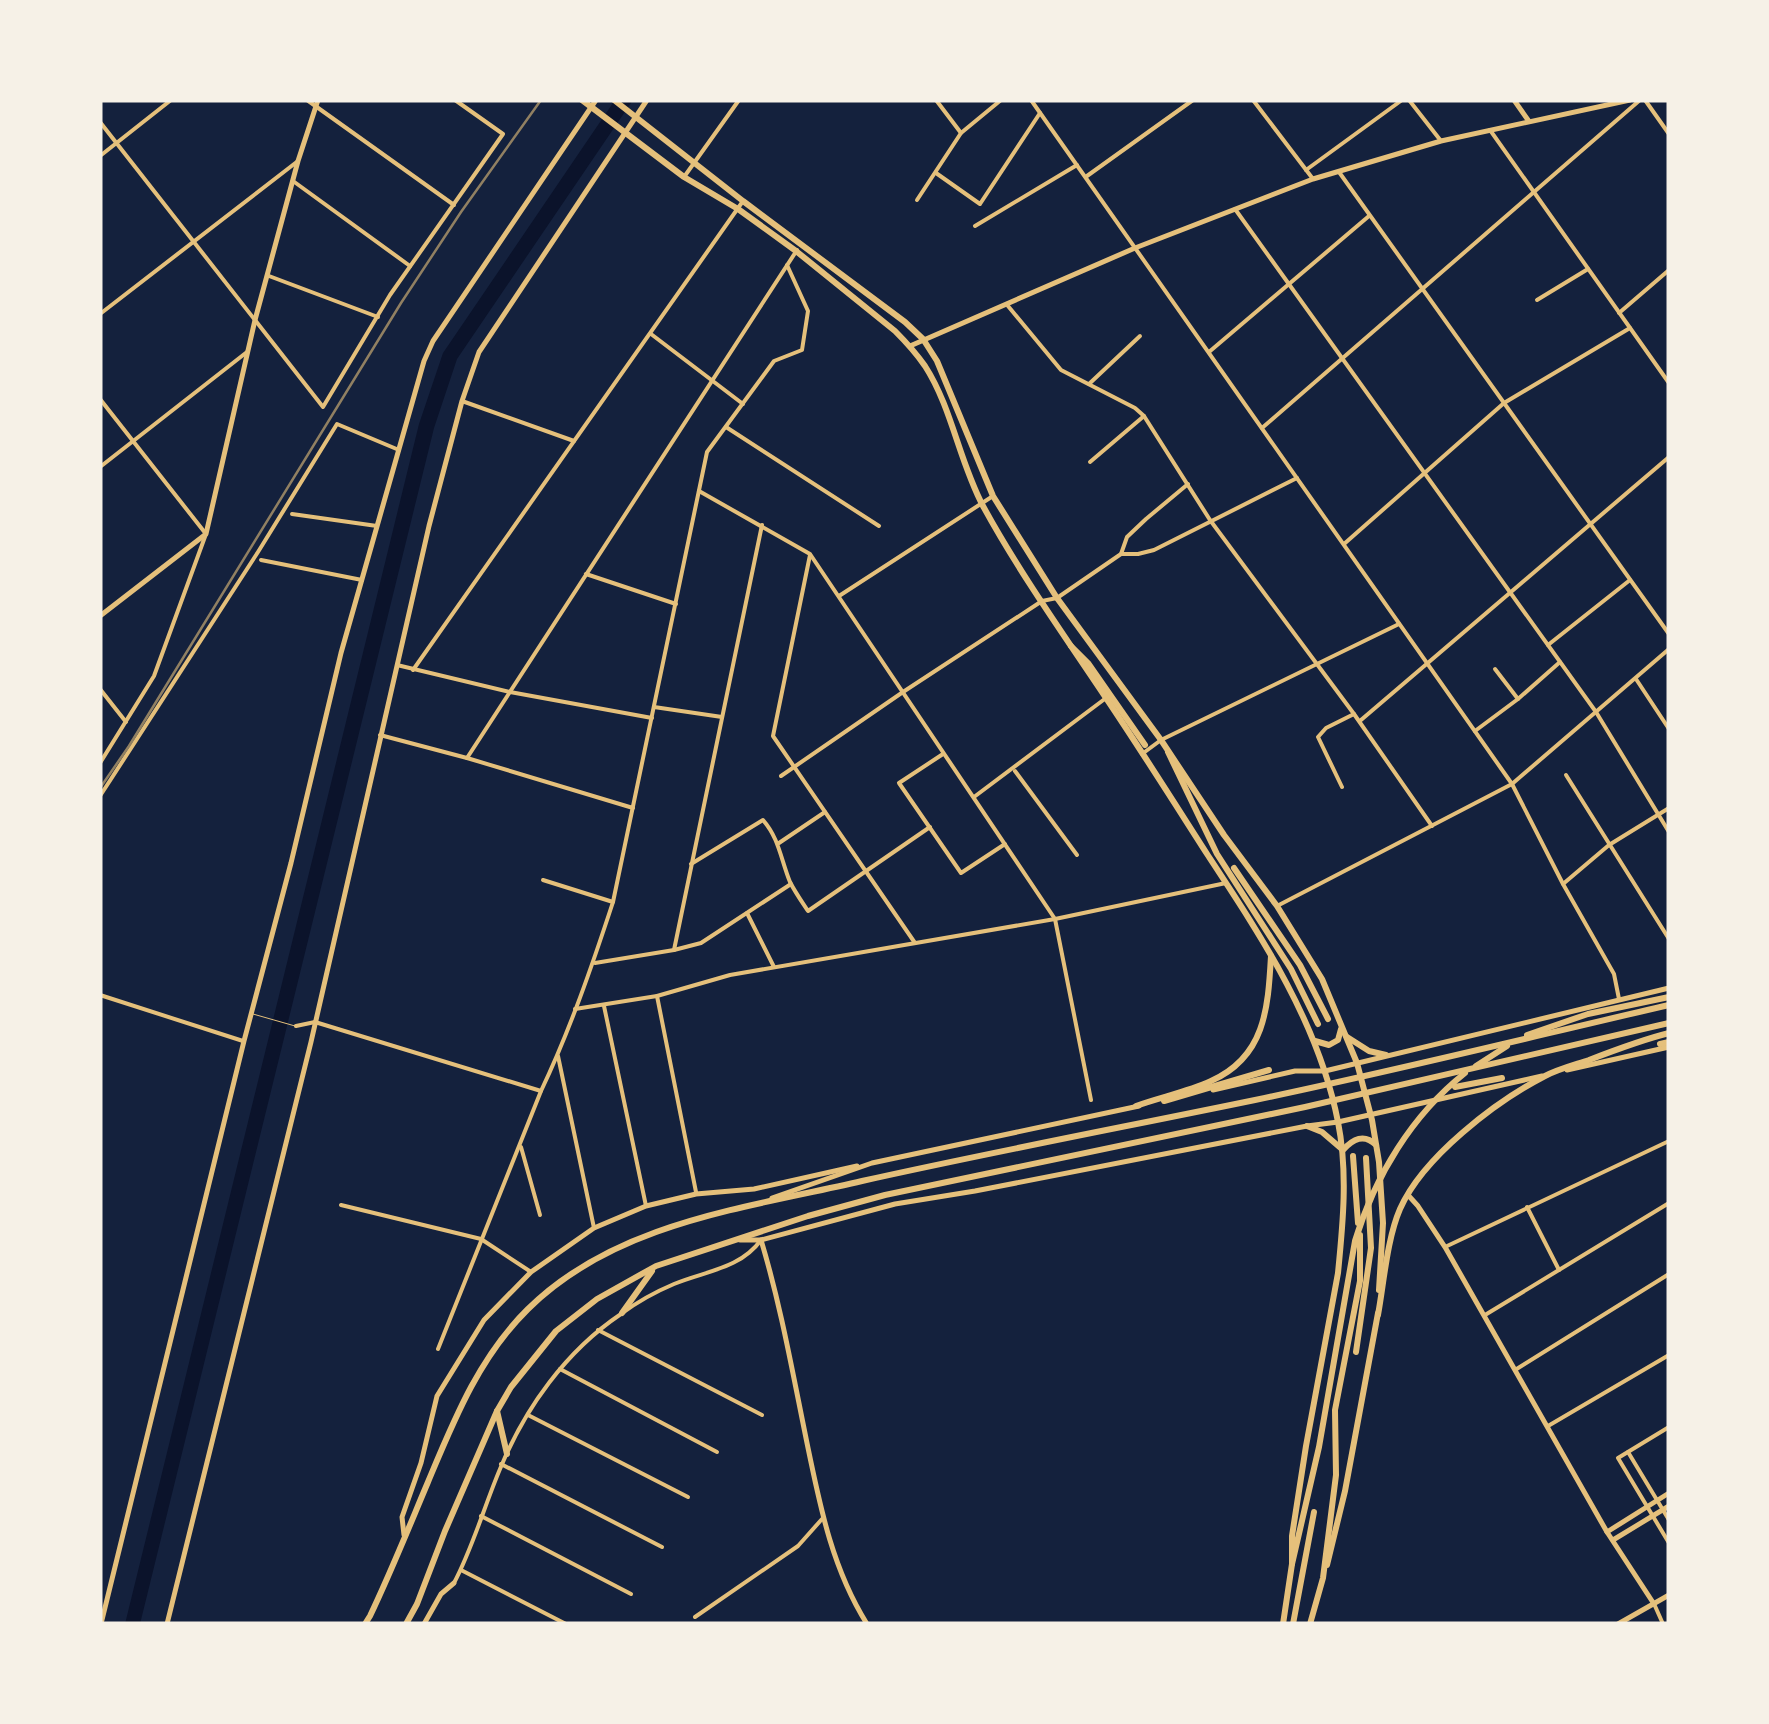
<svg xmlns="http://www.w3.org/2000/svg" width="1769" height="1724" viewBox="0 0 1769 1724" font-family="'Playfair Display',serif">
	<rect width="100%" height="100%" fill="#14213d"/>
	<path fill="#0b132b" d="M615,100H633L457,359L434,428L140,1624H125L419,424L443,353Z"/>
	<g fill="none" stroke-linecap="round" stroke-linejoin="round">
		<path stroke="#e5c07b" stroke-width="1" d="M253,1014L295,1026"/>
		<g stroke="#e5c07b" stroke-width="4">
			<path d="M307,100L454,205"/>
			<path d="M936,100L961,133"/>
			<path d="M1031,100L1512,784L1563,884L1614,974L1619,999"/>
			<path d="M1253,100L1313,179"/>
			<path d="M1409,100L1441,141"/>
			<path d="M1645,100L1669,134"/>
			<path d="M100,122L323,407L390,295L503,134L455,100"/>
			<path d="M1490,130L1669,383"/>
			<path d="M100,156L171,100"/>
			<path d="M1306,170L1402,100"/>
			<path d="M1339,172L1669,634"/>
			<path d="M936,173L980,204L1040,113"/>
			<path d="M1087,176L1193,100"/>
			<path d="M684,177L739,100"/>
			<path d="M293,181L410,266"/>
			<path d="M917,200L961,133L1001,100"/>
			<path d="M1235,209L1596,712L1669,832"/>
			<path d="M975,226L1077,165"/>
			<path d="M269,276L378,317"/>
			<path d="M1537,300L1588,269"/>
			<path d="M1008,306L1061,370L1135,408L1144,416L1210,520L1354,714L1432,826"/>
			<path d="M1619,313L1669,270"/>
			<path d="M100,314L298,161"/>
			<path d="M651,334L743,404"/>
			<path d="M1209,352L1369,216"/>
			<path d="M1089,384L1140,336"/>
			<path d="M100,399L206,534L154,676L100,763"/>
			<path d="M462,401L574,441"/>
			<path d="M726,427L879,526"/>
			<path d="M1262,428L1640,100"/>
			<path d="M1090,462L1144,416"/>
			<path d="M100,467L247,352"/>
			<path d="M699,491L810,554L1055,919L1091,1100"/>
			<path d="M292,514L377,526"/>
			<path d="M1344,544L1504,403L1630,328"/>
			<path d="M1121,554H1138L1154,550L1297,478"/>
			<path d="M810,555L773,736L915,943"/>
			<path d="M261,560L362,580"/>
			<path d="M586,574L676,604"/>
			<path d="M839,596L993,496"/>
			<path d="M1548,645L1630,580"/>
			<path d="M397,665L510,692L652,718"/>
			<path d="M1495,669L1518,699"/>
			<path d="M413,670L743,201"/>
			<path d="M1636,679L1669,729"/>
			<path d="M100,689L126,722"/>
			<path d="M654,707L722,717"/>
			<path d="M1361,720L1669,457"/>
			<path d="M1475,731L1518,699L1560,662"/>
			<path d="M380,735L467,758L633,808"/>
			<path d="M943,754L899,783L961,873L1005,844"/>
			<path d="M1142,754L1161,740L1399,624"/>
			<path d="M467,758L797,250"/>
			<path d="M1015,771L1077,855"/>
			<path d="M1566,775L1669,939"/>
			<path d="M781,776L903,692L1042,601L1057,598L1121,554L1127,537L1146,519L1188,484"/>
			<path d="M1342,787L1318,737L1326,728L1354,714"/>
			<path d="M100,796L258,552L337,424L399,450"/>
			<path d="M974,797L1106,698"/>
			<path d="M779,843L825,812"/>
			<path d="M691,864L763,820C779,838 781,860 790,882C795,892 802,902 808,911L930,827"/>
			<path d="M543,880L613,902"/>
			<path d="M1563,884L1609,845L1669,808"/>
			<path d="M1277,906L1512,784L1669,649"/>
			<path d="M747,913L774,967"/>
			<path d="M674,950L762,525"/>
			<path d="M595,963L674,950L701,943L791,884"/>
			<path d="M100,995L243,1041"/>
			<path d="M657,996L696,1192"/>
			<path d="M604,1006L646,1206"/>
			<path d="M575,1009L657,996L730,975L1055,919L1226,883"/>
			<path d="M296,1026L315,1022L541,1091"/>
			<path d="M558,1056L594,1228"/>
			<path d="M521,1147L540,1215"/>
			<path d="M341,1205L481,1239L531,1272"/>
			<path d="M1527,1207L1559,1270"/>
			<path d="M1445,1247L1669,1141"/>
			<path d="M1485,1315L1669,1203"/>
			<path d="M598,1330L762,1415"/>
			<path d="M438,1349L541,1091C570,1030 592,966 613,902L707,452L774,361L802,350L808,311L787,265"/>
			<path d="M560,1369L717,1452"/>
			<path d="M1515,1370L1669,1274"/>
			<path d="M528,1415L688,1497"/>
			<path d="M1548,1426L1669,1355"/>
			<path d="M1669,1427L1618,1458L1669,1543"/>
			<path d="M1628,1452L1669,1520"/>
			<path d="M501,1464L662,1547"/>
			<path d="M481,1516L631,1594"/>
			<path d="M461,1570L566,1624"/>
			<path d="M454,1583C473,1547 484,1507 500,1469C525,1408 566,1351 621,1314C637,1302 655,1292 674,1284C705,1271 740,1269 761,1240"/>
			<path d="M1655,1606L1663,1624"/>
			<path d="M695,1617L798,1546L822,1519"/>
		</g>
		<g stroke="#e5c07b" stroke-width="5">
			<path d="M1514,100L1528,120"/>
			<path d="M910,346L1135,248L1313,179L1441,141L1630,100"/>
			<path d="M100,616L206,534L255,320L298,161L318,100"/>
			<path d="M1408,1195L1418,1206L1445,1247L1607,1532L1654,1604"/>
			<path d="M761,1240C781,1306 793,1375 807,1443C820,1506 832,1568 867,1624"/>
			<path d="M1607,1532L1669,1493"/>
			<path d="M404,1535L402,1517L421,1463L437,1396L484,1320L531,1272L594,1228L646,1206L696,1194L754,1189L857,1166"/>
			<path d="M1613,1540L1669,1506"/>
			<path d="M424,1624L441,1594L454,1583"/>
			<path d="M1618,1624L1669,1595"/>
		</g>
		<g stroke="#e5c07b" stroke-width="5">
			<path d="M1567,1070L1669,1047"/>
			<path d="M1213,1090L1295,1071H1325L1669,988"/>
			<path d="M772,1198L872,1163L1139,1106"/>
			<path d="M740,1240H761L895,1204L975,1191L1307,1126L1338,1122L1542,1076"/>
			<path d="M101,1624L244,1041L291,863L341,653L424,361L433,341L596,100"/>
			<path d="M167,1624L311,1042L429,526L462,401L479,352L647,100"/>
		</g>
		<g stroke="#e5c07b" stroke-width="6">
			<path d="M582,100L684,177L738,209L796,251L895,331C906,342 916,353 925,366C952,408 959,461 983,506C1019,572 1064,635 1106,698C1141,750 1175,804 1209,857C1263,939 1319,1024 1338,1122C1348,1172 1343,1223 1338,1273L1306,1446L1292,1536V1564L1283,1624"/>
			<path d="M614,100L743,201L905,322L923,339L937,361L993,496L1057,598L1161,740L1224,835L1277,906L1322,979L1357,1063L1372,1120L1379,1162L1383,1223L1379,1290"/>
			<path d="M1347,1037L1369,1051L1386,1055"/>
			<path d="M1315,1041L1329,1045L1338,1040L1341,1029"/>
			<path d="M1136,1106C1161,1097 1187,1092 1211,1081C1265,1057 1268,1009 1271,956"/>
			<path d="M1307,1126L1322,1132L1343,1150C1353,1139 1364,1133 1376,1145"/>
			<path d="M1327,1565L1345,1491L1378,1313"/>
		</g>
		<g stroke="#e5c07b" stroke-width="6">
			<path d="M1071,646L1088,663L1145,745"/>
			<path d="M1168,752L1217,854L1291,969L1318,1024"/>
			<path d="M1234,868L1300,965L1328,1019"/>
			<path d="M1527,1035L1588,1014L1669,997"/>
			<path d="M1660,1044L1669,1042"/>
			<path d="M1476,1066L1507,1046"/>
			<path d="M1455,1087L1502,1078"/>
			<path d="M1164,1101L1269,1070"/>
			<path d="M1353,1156L1358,1223"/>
			<path d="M622,1313L652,1271"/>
			<path d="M1378,1315C1384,1282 1387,1239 1400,1209C1423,1157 1495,1102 1545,1076C1558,1069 1574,1065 1589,1060C1615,1050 1641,1040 1669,1033"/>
			<path d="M1356,1352L1371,1248L1366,1158"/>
			<path d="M497,1411L507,1454"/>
			<path d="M1292,1564L1319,1447L1355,1241C1375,1176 1412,1115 1465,1073"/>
			<path d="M365,1624L370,1616C391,1572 409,1527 428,1482C454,1420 479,1357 528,1309C616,1222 747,1208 862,1181C992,1152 1124,1127 1255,1100C1394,1071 1531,1037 1669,1005"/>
			<path d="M406,1624L417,1604L445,1531L497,1411L511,1387L556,1331L597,1299L656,1266L808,1216L885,1195L1305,1107L1669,1023"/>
			<path d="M1293,1624L1314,1512"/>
			<path d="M1310,1624L1323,1578L1336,1475L1335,1410L1360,1281V1235"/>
		</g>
		<path stroke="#918062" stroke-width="2.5" d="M100,788L129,746L401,303L461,212L541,100"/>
	</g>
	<rect width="1769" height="1724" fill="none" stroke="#f6f1e7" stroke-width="205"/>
</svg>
